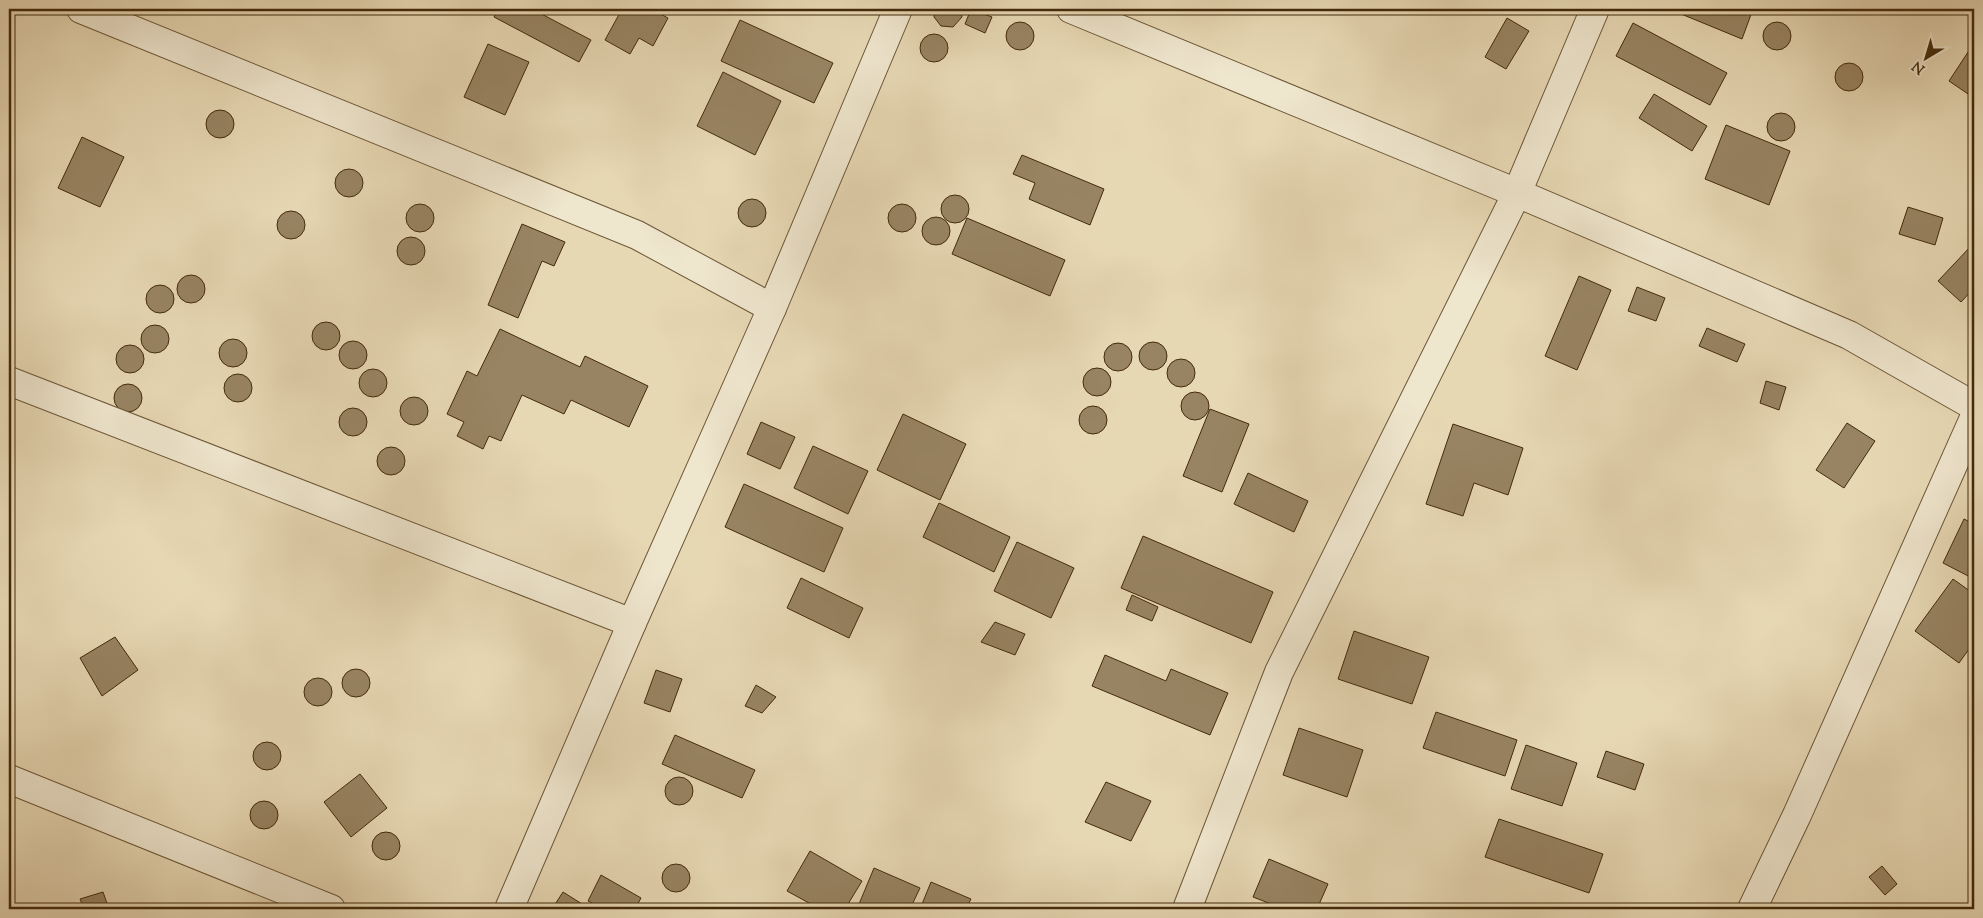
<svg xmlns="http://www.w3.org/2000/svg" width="1983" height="918" viewBox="0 0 1983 918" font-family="'Sorts Mill Goudy',serif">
	<rect width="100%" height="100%" fill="#e7d8b4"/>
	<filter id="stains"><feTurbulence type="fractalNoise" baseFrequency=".004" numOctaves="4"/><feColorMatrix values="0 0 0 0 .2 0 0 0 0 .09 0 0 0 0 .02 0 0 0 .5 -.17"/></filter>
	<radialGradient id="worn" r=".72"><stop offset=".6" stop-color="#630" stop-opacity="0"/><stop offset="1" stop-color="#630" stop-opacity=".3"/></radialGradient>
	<g fill="#988463" stroke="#432a0c">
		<path d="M466,9H487L476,13Z"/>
		<path d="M498,9H532L591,40L579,62L494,17Z"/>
		<path d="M622,9H651L668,18L653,46L639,38L630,54L605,40Z"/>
		<path d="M934,9H961L962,17L953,27L941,26L934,17Z"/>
		<path d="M971,9L992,17L985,33L965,24Z"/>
		<path d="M1669,9H1753L1742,39Z"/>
		<path d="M1507,18L1529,31L1506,69L1485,57Z"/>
		<path d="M740,20L833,63L814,103L721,61Z"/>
		<circle cx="1777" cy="36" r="14"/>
		<circle cx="1020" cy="36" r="14"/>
		<path d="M1633,23L1727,73L1710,105L1616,56Z"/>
		<circle cx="934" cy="48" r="14"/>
		<path d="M1974,43V98L1949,81Z"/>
		<path d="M488,44L529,62L505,115L464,97Z"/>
		<circle cx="1849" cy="77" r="14"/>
		<path d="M723,72L781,101L755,155L697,126Z"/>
		<path d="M1654,94L1707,126L1692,151L1639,118Z"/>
		<circle cx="220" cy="124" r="14"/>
		<circle cx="1781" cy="127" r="14"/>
		<path d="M1726,125L1790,151L1769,205L1705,179Z"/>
		<path d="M82,137L124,157L100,207L58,188Z"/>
		<path d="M1022,155L1104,189L1090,225L1029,199L1035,183L1013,174Z"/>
		<circle cx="349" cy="183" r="14"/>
		<circle cx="955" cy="209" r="14"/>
		<circle cx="752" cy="213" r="14"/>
		<circle cx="420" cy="218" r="14"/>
		<circle cx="902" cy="218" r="14"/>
		<path d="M1908,207L1943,218L1935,245L1899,234Z"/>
		<circle cx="291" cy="225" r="14"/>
		<circle cx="936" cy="231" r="14"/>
		<path d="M967,218L1065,260L1050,296L952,254Z"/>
		<path d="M522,224L565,242L554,266L542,261L518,318L488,305Z"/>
		<circle cx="411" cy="251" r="14"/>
		<path d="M1972,245L1974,246V288L1961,302L1938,281Z"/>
		<circle cx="191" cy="289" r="14"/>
		<path d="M1579,276L1611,290L1577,370L1545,356Z"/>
		<circle cx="160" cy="299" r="14"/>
		<path d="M1637,287L1665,298L1656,321L1628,311Z"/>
		<circle cx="326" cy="336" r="14"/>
		<circle cx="155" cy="339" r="14"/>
		<path d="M1707,328L1745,344L1737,362L1699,346Z"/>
		<path d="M500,329L580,367L585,356L648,386L629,427L571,400L564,414L522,395L501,441L489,436L483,449L457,436L464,422L447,414L467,371L477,376Z"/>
		<circle cx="233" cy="353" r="14"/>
		<circle cx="353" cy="355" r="14"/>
		<circle cx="1153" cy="356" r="14"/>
		<circle cx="1118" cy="357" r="14"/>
		<circle cx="130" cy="359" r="14"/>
		<circle cx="1181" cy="373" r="14"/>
		<circle cx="1097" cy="382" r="14"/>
		<circle cx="373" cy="383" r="14"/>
		<circle cx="238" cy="388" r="14"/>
		<path d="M1766,381L1786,387L1779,410L1760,403Z"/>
		<circle cx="128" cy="398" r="14"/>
		<circle cx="1195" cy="406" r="14"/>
		<circle cx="414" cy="411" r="14"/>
		<circle cx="1093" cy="420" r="14"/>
		<circle cx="353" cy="422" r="14"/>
		<path d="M1210,409L1249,424L1222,492L1183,476Z"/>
		<path d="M903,414L966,444L940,500L877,470Z"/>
		<path d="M761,422L795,437L780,469L747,454Z"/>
		<path d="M1847,423L1875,441L1844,488L1816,470Z"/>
		<path d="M1453,424L1523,448L1508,495L1474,483L1463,516L1426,504Z"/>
		<path d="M813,446L868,471L848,514L794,488Z"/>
		<circle cx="391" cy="461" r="14"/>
		<path d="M1248,473L1308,501L1294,532L1234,504Z"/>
		<path d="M744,484L843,528L824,572L725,527Z"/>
		<path d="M939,503L1010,537L994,572L923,537Z"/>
		<path d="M1964,519L1974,524V579L1943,563Z"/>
		<path d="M1143,536L1273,592L1251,643L1121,588Z"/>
		<path d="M1017,542L1074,568L1051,618L994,591Z"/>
		<path d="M801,578L863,608L849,638L787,608Z"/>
		<path d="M1953,579L1974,594V642L1959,663L1915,631Z"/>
		<path d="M1132,595L1158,607L1152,621L1126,610Z"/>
		<path d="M995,622L1025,634L1015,655L981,642Z"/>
		<path d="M1354,631L1429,657L1412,704L1338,679Z"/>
		<path d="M115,637L138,670L102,696L80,658Z"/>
		<path d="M1105,655L1166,681L1171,669L1228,693L1210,735L1092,686Z"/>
		<circle cx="356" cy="683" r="14"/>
		<path d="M656,670L682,679L670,712L644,703Z"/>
		<circle cx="318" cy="692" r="14"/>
		<path d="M756,685L776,697L762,713L745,706Z"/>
		<path d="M1436,712L1517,740L1505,776L1423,748Z"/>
		<path d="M1299,728L1363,750L1347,797L1283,775Z"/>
		<path d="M675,735L755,770L742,798L662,764Z"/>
		<circle cx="267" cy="756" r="14"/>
		<path d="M1526,745L1577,763L1562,806L1511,789Z"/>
		<path d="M1606,751L1644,764L1635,790L1597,777Z"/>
		<path d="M360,774L387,808L351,837L324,802Z"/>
		<circle cx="679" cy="791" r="14"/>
		<path d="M1106,782L1151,801L1131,841L1085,822Z"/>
		<circle cx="264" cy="815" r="14"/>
		<path d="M1499,819L1603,854L1589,893L1485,857Z"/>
		<circle cx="386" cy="846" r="14"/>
		<path d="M810,851L862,881L845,909H820L787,891Z"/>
		<path d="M1269,859L1328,884L1317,909H1284L1253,897Z"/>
		<circle cx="676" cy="878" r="14"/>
		<path d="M1882,866L1897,884L1885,895L1869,877Z"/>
		<path d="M874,868L920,888L910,909H857Z"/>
		<path d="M601,875L641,898L635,909H604L588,901Z"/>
		<path d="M931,882L971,899L966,909H920Z"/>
		<path d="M103,892L109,909H84L80,899Z"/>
		<path d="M563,892L590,909H552Z"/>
	</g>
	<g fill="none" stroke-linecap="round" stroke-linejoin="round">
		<g stroke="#6c5636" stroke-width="30">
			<g id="minor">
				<path d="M81,9L637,235L772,308"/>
				<path d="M1071,9L1517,193L1849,335L1974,406"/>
				<path d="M9,381L632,623"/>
				<path d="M9,779L331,909"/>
				<path d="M509,909L632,623L772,308L898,9"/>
				<path d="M1187,909L1279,672L1517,193L1595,9"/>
				<path d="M1752,909L1797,815L1974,418"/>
			</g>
		</g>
		<use href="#minor" stroke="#efe6ce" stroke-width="28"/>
	</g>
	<rect width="1983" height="918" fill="none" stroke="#e7d8b4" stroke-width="30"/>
	<rect x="10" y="10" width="1963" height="898" fill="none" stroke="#432a0c" stroke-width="2.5"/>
	<rect x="15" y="15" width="1953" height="888" fill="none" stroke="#432a0c"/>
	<g transform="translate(1926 58) rotate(218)" stroke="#efe6ce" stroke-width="4" paint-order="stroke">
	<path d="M0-4L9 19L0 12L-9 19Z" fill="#432a0c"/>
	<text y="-8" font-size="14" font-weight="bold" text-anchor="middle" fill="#432a0c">N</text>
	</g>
	<rect width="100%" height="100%" filter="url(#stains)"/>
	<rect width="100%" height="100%" fill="url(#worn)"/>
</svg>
